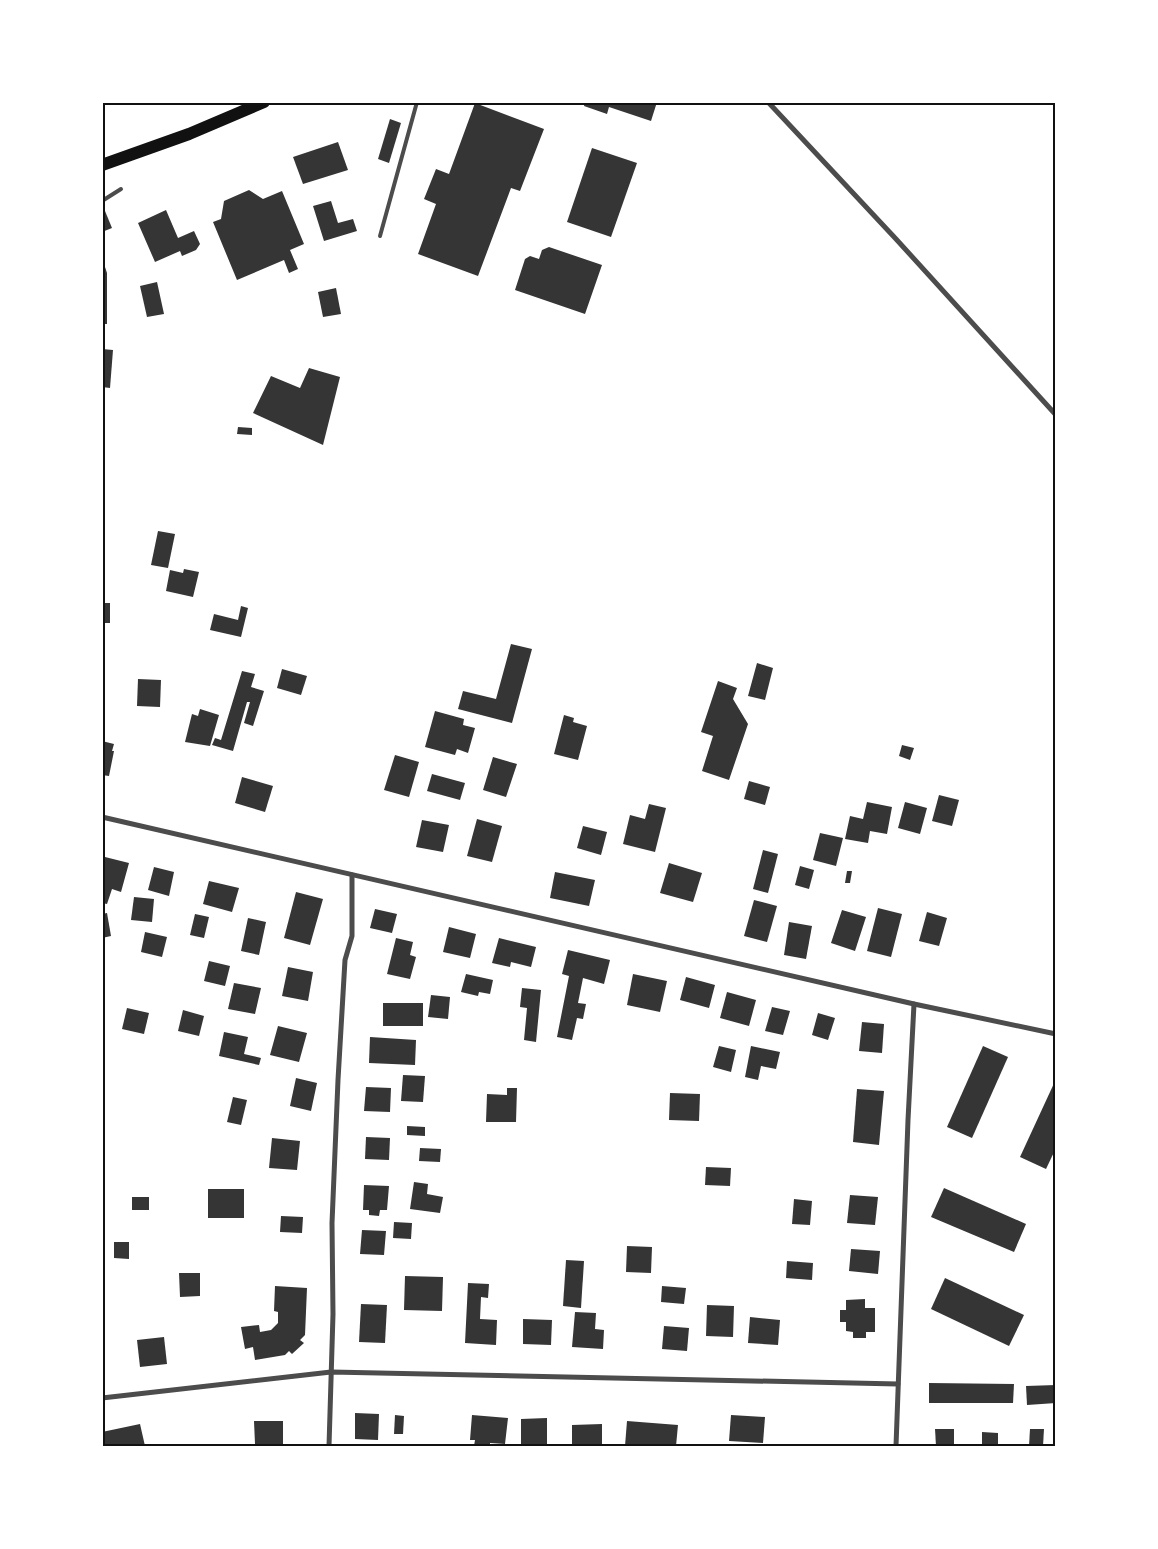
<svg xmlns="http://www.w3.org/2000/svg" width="1158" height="1549" viewBox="0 0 1158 1549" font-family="'Public Sans',sans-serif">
	<rect width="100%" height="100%" fill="#fff"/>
	<g fill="#353535">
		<path d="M585,102H657L651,121L609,107L607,114L584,106Z"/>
		<path d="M475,103L544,129L520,191L511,188L478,276L418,254L436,204L424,199L436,169L449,174Z"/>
		<path d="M390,119L401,123L389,163L378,159Z"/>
		<path d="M338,142L348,170L303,184L293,157Z"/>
		<path d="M592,148L637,163L611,237L567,222Z"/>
		<path d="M249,190L263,199L282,191L304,244L290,250L298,269L289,273L284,260L237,280L213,222L221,219L224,201Z"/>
		<path d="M331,201L338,223L353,219L357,231L324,241L313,206Z"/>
		<path d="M166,210L178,238L194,231L200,244L196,250L182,256L180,251L155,262L138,223Z"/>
		<path d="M105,211L112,228L102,232V212Z"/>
		<path d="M549,247L602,265L585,314L515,290L525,259L530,256L539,259L542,250Z"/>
		<path d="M103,261L107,273V324H102Z"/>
		<path d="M157,282L164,314L147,317L140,286Z"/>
		<path d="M336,288L341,314L323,317L318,292Z"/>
		<path d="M102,349L113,350L110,388L102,387Z"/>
		<path d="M309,368L340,377L323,445L253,413L271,376L300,388Z"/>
		<path d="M238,427L252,428V435L237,434Z"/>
		<path d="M158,531L175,534L168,568L151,565Z"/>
		<path d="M184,569L199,572L193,597L166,591L170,570L183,573Z"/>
		<rect x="102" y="603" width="8" height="20"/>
		<path d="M241,606L248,608L241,637L210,630L214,614L238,620Z"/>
		<path d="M511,644L532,649L512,723L458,709L463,691L496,699Z"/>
		<path d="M757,663L773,668L765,700L748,696Z"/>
		<path d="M282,669L307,676L301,695L277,688Z"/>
		<path d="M242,671L255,674L251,687L264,691L253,726L244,723L250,702H247L233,751L212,745L215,738L221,740Z"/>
		<path d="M138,679L161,680L160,707L137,706Z"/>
		<path d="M718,681L737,688L733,699L748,724L729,780L702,771L713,736L701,732Z"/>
		<path d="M200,709L219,715L210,746L185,742L192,714L198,716Z"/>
		<path d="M435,711L464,719L463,725L475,728L468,753L457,749L455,755L425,747Z"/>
		<path d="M564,715L574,718L573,722L587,726L578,760L554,754Z"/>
		<path d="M102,741L114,744L112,751H114L109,776L102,775Z"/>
		<path d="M902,745L914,748L910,760L899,756Z"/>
		<path d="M395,755L419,762L409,797L384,790Z"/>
		<path d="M493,757L517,764L506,797L483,790Z"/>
		<path d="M432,774L465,783L460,800L427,791Z"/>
		<path d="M242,777L273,786L265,812L235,803Z"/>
		<path d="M749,781L770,787L765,805L744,799Z"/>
		<path d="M939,795L959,800L952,826L932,821Z"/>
		<path d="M867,802L892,807L887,834L870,831L868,843L845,839L850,816L863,819Z"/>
		<path d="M905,802L927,808L920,834L898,828Z"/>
		<path d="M649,804L666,808L655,852L623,844L630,815L645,819Z"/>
		<path d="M477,819L502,826L492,862L467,856Z"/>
		<path d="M422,820L449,825L443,852L416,847Z"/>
		<path d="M583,826L607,832L601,855L577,848Z"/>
		<path d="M820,833L843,838L836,866L813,860Z"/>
		<path d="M763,850L778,854L768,893L753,889Z"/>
		<path d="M105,857L129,863L121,892L112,889L107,904L102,903V866Z"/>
		<path d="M669,863L702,873L693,902L660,893Z"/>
		<path d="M800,866L814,870L809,889L795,885Z"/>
		<path d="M154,867L174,872L169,896L148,890Z"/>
		<path d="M847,871H852L850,883H845Z"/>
		<path d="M555,872L595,880L589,906L550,898Z"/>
		<path d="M209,881L239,888L232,912L203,904Z"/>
		<path d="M296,892L323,899L310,945L284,938Z"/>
		<path d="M134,897L154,899L152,922L131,920Z"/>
		<path d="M754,900L777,906L767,942L744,936Z"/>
		<path d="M878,908L902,914L891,957L867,951Z"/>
		<path d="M375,909L397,914L392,933L370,928Z"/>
		<path d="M842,910L866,917L855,951L831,943Z"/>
		<path d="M927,912L947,918L939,946L919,941Z"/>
		<path d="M107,913L111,936L102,938V914Z"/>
		<path d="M195,914L209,917L204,938L190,935Z"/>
		<path d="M248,918L266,922L259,955L241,951Z"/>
		<path d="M789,922L812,926L806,959L784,955Z"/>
		<path d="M449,927L476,934L470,958L443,952Z"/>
		<path d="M145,932L167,937L162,957L141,952Z"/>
		<path d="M396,938L413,942L410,955L416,957L410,979L387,974Z"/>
		<path d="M499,938L536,947L531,967L511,962L510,967L492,963Z"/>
		<path d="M568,950L610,960L604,984L583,978L578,1003L586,1004L583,1019L577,1018L572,1040L557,1037L569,976L562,974Z"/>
		<path d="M209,961L230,966L225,986L204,981Z"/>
		<path d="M288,967L313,972L308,1001L282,996Z"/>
		<path d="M466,974L493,980L490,994L479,992L478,996L461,992Z"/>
		<path d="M633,974L667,981L660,1012L627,1005Z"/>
		<path d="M686,977L715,985L709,1008L680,1000Z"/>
		<path d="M234,983L261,988L255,1014L228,1009Z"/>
		<path d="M522,988L541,990L536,1042L524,1040L527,1008L520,1007Z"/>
		<path d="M727,992L756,1000L749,1026L720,1018Z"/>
		<path d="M431,995L450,997L448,1019L428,1017Z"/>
		<rect x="383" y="1003" width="40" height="23"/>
		<path d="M772,1007L790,1011L783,1035L765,1031Z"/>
		<path d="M127,1008L149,1013L144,1034L122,1029Z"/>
		<path d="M183,1010L204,1016L199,1036L178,1031Z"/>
		<path d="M818,1013L835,1018L828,1040L812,1035Z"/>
		<path d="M862,1022L884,1024L882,1053L859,1051Z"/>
		<path d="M278,1026L307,1033L299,1062L270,1055Z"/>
		<path d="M224,1032L248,1037L244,1054L261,1058L259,1065L219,1056Z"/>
		<path d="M370,1037L416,1040L415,1065L369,1063Z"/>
		<path d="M719,1046L736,1050L731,1072L713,1067Z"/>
		<path d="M751,1046L780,1052L776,1069L761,1066L758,1080L745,1077Z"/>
		<path d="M983,1046L1008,1057L972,1138L947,1127Z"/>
		<path d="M403,1075L425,1076L423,1102L401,1101Z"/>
		<path d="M296,1078L317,1083L311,1111L290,1106Z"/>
		<path d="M1056,1079V1148L1046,1169L1020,1157Z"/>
		<path d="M366,1087L391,1088L390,1112L364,1111Z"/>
		<path d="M507,1088H517L516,1122H486L487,1094L507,1095Z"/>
		<path d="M857,1089L884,1091L879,1145L853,1142Z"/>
		<path d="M670,1093L700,1094L699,1121L669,1120Z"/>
		<path d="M233,1097L247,1100L241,1125L227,1122Z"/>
		<path d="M407,1126L425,1127V1136L407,1135Z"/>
		<path d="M366,1137L390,1138L389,1160L365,1159Z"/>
		<path d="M272,1138L300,1141L297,1170L269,1168Z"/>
		<path d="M420,1148L441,1149L440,1162L419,1161Z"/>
		<path d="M706,1167L731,1168L730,1186L705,1185Z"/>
		<path d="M414,1182L428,1184L427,1194L443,1197L440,1213L410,1209Z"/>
		<path d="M364,1185L389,1186L387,1210H380L379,1216L369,1215V1210H363Z"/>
		<path d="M944,1188L1026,1224L1014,1252L931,1217Z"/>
		<rect x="208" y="1189" width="36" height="29"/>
		<path d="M850,1195L878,1197L875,1225L847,1223Z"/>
		<rect x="132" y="1197" width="17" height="13"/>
		<path d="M794,1199L812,1201L810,1225L792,1224Z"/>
		<path d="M281,1216L303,1217L302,1233L280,1232Z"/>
		<path d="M394,1222L412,1223L411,1239L393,1238Z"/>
		<path d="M362,1230L386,1231L384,1255L360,1254Z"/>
		<path d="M114,1242H129V1259L114,1258Z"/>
		<path d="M627,1246L652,1247L651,1273L626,1272Z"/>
		<path d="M851,1249L880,1251L878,1274L849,1271Z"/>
		<path d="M566,1260L584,1261L581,1308L563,1306Z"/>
		<path d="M787,1261L813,1263L812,1280L786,1278Z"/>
		<path d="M179,1273H200V1296L180,1297Z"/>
		<path d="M405,1276L443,1277L442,1311L404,1310Z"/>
		<path d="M945,1278L1024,1315L1009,1346L931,1309Z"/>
		<path d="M468,1283L489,1284L488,1298L481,1297L480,1319L497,1320L496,1345L465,1343Z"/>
		<path d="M275,1286L307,1288L305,1335L300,1340L304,1343L292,1354L289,1351L285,1355L255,1360L253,1347L245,1349L241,1327L259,1325L260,1332L271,1330L278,1323V1312L274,1311Z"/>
		<path d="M662,1286L686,1288L684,1304L661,1302Z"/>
		<path d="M865,1299V1308H875V1332H866V1338H853V1332L846,1331V1322H840V1310H846V1300Z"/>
		<path d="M361,1304L387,1305L385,1343L359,1342Z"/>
		<path d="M707,1305L734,1306L733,1337L706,1336Z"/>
		<path d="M575,1312L596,1313L595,1329L604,1330L603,1349L572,1347Z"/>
		<path d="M750,1317L780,1320L778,1345L748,1343Z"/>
		<path d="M523,1319L552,1320L551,1345L523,1344Z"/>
		<path d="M664,1326L689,1328L687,1351L662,1349Z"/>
		<path d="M164,1337L167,1364L140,1367L137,1340Z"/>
		<path d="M929,1383L1014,1384L1013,1403H929Z"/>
		<path d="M1056,1385V1403L1027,1405L1026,1386Z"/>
		<path d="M355,1413L379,1414L378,1440L355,1439Z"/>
		<path d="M395,1415L404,1416L403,1434H394Z"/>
		<path d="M472,1415L508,1418L505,1444L490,1443V1446H474L475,1440H470Z"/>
		<path d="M731,1415L765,1417L763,1443L729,1441Z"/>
		<path d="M547,1418V1445H521V1419Z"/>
		<path d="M254,1421H283V1444H255Z"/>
		<path d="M627,1421L678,1425L676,1446H625Z"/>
		<path d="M140,1424L145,1446H102V1432Z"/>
		<path d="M602,1424V1446H572V1425Z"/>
		<path d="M935,1429H954V1446H936Z"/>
		<path d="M1030,1429H1044L1043,1446H1029Z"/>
		<path d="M982,1432L998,1433V1446H982Z"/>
	</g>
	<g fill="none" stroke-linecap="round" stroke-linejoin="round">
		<g stroke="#4c4c4c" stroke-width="4">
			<path d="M102,201L121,189"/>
			<path d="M380,236L417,102"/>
		</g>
		<g stroke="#4c4c4c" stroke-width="5">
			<path d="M768,102L896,239L1056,415"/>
			<path d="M102,817L914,1004L1056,1034"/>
			<path d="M102,1398L331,1372L898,1384"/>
			<path d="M329,1446L333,1314L332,1223L338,1080L345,960L352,936V875"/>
			<path d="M896,1446L908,1120L914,1004"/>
		</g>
		<path stroke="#111" stroke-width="12" d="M102,165L189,134L264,102"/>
	</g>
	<rect width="1158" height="1549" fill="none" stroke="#ffffff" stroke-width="208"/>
	<rect x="104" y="104" width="950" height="1341" fill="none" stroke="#111" stroke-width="2"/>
</svg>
